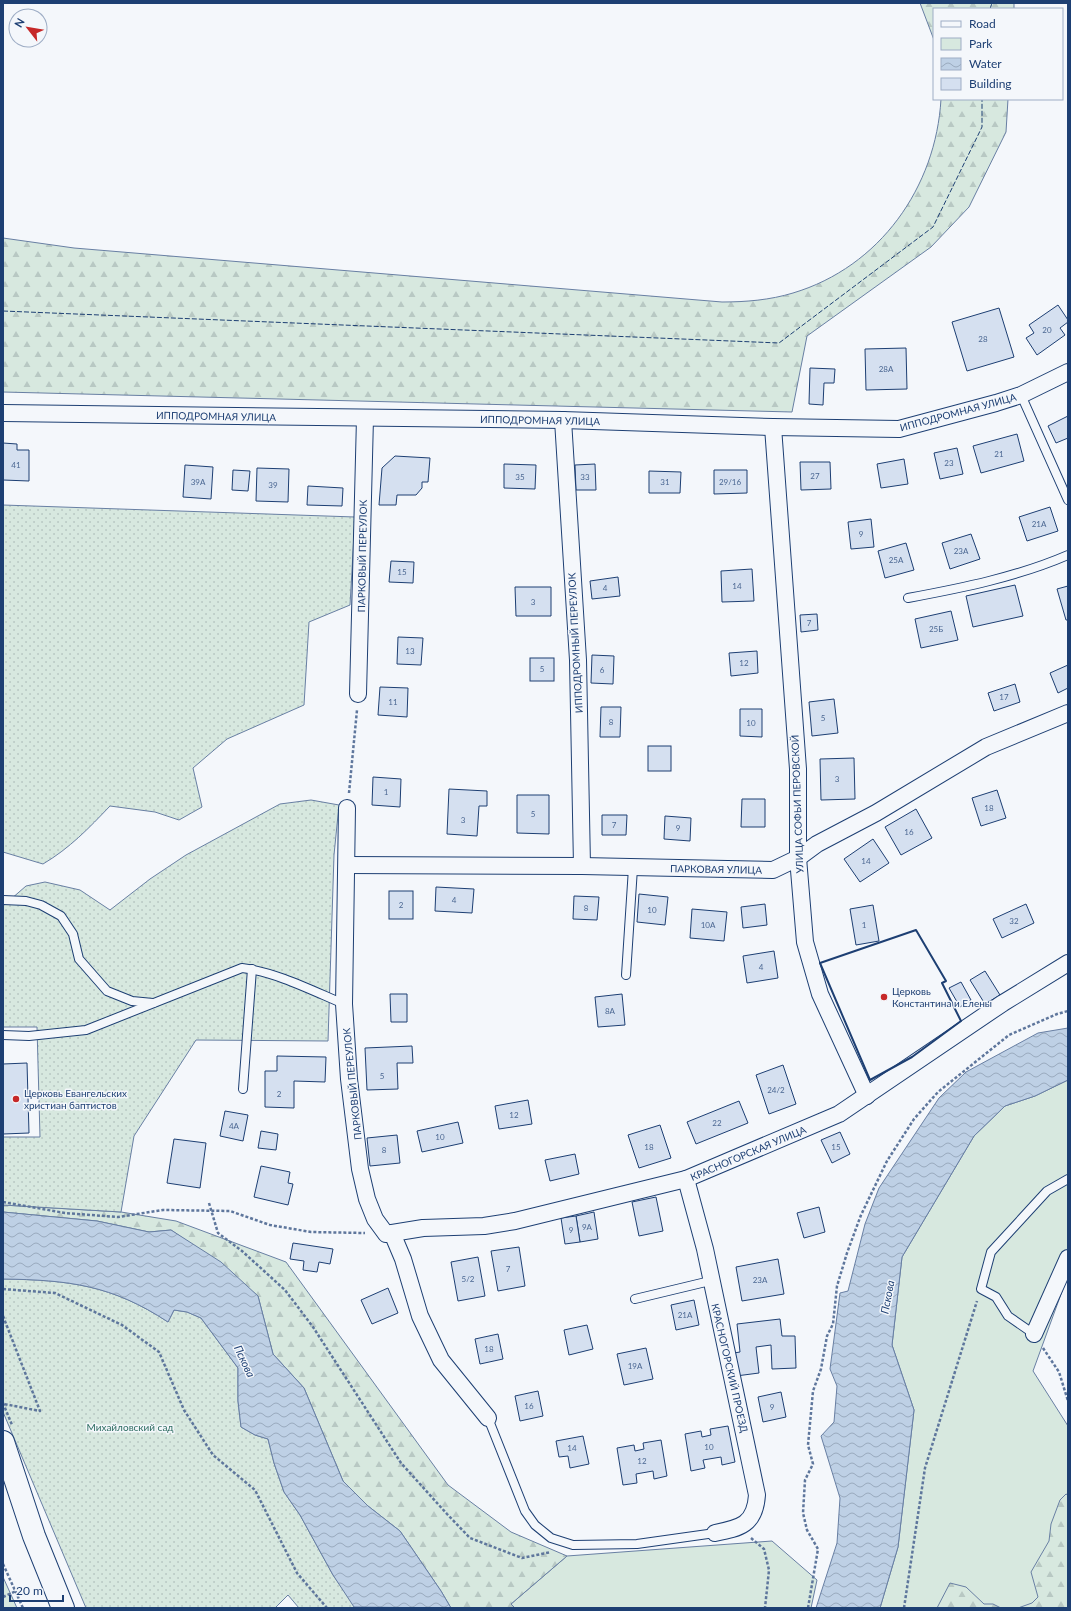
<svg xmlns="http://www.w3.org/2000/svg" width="1071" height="1611" viewBox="0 0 1071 1611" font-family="Lato,sans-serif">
	<defs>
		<pattern id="forest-firs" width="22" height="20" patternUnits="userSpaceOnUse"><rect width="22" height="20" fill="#d7e8df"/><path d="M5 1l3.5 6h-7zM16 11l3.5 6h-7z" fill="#b8c8c3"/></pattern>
		<pattern id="garden-dots" width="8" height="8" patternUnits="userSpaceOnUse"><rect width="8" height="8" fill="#d7e8df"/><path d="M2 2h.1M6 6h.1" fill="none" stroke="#b8c8c3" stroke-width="1.8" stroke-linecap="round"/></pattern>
		<pattern id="water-waves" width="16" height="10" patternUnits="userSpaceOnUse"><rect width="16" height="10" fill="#bed0e5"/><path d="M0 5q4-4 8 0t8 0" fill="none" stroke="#9aaabe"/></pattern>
	</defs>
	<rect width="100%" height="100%" fill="#f4f7fb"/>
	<g fill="#d7e8df" stroke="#687fa3">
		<path d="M1068,1080V1275L1033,1371L1068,1426V1608H880L898,1547L914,1410L892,1345L902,1257L974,1136L1005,1106L1035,1096Z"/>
		<path d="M772,1541L817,1580L811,1608H515L511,1604L567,1556Z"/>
		<path d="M3,1577L17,1608H3Z"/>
	</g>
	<g fill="url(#forest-firs)" stroke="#687fa3">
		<path d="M920,3H1014V9H934V40Z"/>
		<path d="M941,99H1008L1006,132L969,207L931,247L807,336L792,412L3,392V238L74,248L722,302C746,302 770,300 793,293C880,267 936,187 941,99Z"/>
		<path d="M3,1205L121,1212L176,1221L286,1262L448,1485L511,1532L567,1556L511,1604L515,1608H451L441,1591L400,1531L368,1506L343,1481L304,1388L273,1354L258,1296L202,1251L171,1230L149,1232L97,1221L13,1213L3,1212Z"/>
		<path d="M1066,1494L1068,1495V1608H1018L1032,1603L1038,1597L1031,1572L1049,1541L1051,1524L1060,1500Z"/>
		<path d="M950,1583L966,1587L984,1604H993L1001,1608H937Z"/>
	</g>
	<g fill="url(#garden-dots)" stroke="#687fa3">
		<path d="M3,505L355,517L350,605L309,622L304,705L227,739L193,768L202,807L179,820L155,812L110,806C89,828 70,848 43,864L3,852Z"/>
		<path d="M311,800L339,805L334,855L328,1041L196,1040L134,1136L121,1212L3,1205V1137H40L37,1027H3V906L26,886L45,882L80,890L110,910L150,879L186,855L280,804Z"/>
		<path d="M3,1279C69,1280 112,1285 168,1322L174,1310L187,1312L201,1318L238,1368V1401L241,1427L255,1435L268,1439L274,1463L284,1492L300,1515L333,1575L356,1608H299L288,1595L275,1608H86L3,1412Z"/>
	</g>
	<g fill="url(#water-waves)" stroke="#687fa3">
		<path d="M1068,1028V1080L1035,1096L1005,1106L974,1136L902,1257L892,1345L914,1410L898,1547L880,1608H816L837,1543L840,1498L821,1436L834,1422L837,1386L830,1369L840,1293L848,1291L865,1224L879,1188L939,1098L966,1072L1038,1033Z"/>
		<path d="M3,1212L97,1221L149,1232L171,1230L221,1262L258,1296L273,1354L304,1388L343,1481L368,1506L400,1531L441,1591L451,1608L354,1607L333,1575L300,1515L284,1492L274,1463L268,1439L255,1435L241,1427L238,1401V1368L201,1318L187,1312L174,1310L168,1322C112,1285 69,1280 3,1279Z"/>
	</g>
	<g fill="#d5e0f0" stroke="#1d3f73">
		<path d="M1058,305L1068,320V322L1060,328L1065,335L1037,355L1026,338L1034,333L1029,325Z"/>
		<path d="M999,308L1014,357L967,371L952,322Z"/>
		<path d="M906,348L907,389L866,390L865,349Z"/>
		<path d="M810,368L835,369L834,383H824L823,405L809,404Z"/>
		<path d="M1068,416V438L1056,443L1048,426Z"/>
		<path d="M1017,434L1024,461L981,473L973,446Z"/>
		<path d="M3,443L17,444V450H29V481L3,480Z"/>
		<path d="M957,448L963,474L940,479L934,453Z"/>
		<path d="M395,456L430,458L428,482H422V488L416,495H397L396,505H379L382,468Z"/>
		<path d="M904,459L908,484L881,488L877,464Z"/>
		<path d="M800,462H830L831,489L801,490Z"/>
		<path d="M504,464L536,465L535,489L504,488Z"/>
		<path d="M595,464L596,490H576L575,465Z"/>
		<path d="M185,465L213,467L211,499L183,497Z"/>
		<path d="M257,468L289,469L288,502L256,501Z"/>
		<path d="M233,470L250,471L248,491L232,490Z"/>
		<path d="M714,470H747V493L714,494Z"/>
		<path d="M649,471L681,472L680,493H649Z"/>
		<path d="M308,486L343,488L342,506L307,505Z"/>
		<path d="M1050,507L1058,531L1027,541L1019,517Z"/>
		<path d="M871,519L874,547L851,549L848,522Z"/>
		<path d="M971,534L980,559L950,569L942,543Z"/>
		<path d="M906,543L914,570L885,578L878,551Z"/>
		<path d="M391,561L414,562L413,583L389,582Z"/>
		<path d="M752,569L754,601L722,602L721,571Z"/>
		<path d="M618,577L620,596L592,599L590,581Z"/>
		<path d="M1015,585L1023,616L973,627L966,596Z"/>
		<path d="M1068,586V620H1066L1057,589Z"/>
		<path d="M515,587H551V616H516Z"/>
		<path d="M951,611L958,640L921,648L915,619Z"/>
		<path d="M817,614L818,630L801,632L800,615Z"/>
		<path d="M398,637L423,638L421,665L397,664Z"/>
		<path d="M757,651L758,673L731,676L729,653Z"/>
		<path d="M592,655L614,656L613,684L591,683Z"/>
		<rect x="530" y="658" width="24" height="23"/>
		<path d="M1068,665V688L1058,693L1050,673Z"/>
		<path d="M1015,684L1020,702L994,711L988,693Z"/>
		<path d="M380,687L408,688L407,717L378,715Z"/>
		<path d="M834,699L838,733L812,736L809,702Z"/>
		<path d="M601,707H621L620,737H600Z"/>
		<path d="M740,709H762V737L740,736Z"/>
		<rect x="648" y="746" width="23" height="25"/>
		<path d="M854,758L855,799L821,800L820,759Z"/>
		<path d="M373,777L401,779L400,807L372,805Z"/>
		<path d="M449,789L487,791V806H479L477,836L447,834Z"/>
		<path d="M997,790L1006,818L981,826L972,798Z"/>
		<path d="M517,795H549V834L517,833Z"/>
		<path d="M742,799H765V827H741Z"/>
		<path d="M916,809L932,838L901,855L885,827Z"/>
		<path d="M602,815H627L626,835H602Z"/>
		<path d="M665,816L691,818L690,841L664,839Z"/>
		<path d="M873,839L889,863L860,882L844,859Z"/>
		<path d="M436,887L474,889L472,913L435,911Z"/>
		<rect x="389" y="891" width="24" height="28"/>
		<path d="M639,894L668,897L665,925L637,922Z"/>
		<path d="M574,896L599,897L597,920L573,919Z"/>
		<path d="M765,904L767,925L743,928L741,907Z"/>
		<path d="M1026,904L1034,923L1002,938L993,919Z"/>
		<path d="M873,905L879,941L856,945L850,909Z"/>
		<path d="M692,909L727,912L724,941L690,938Z"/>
		<path d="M774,951L778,978L747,983L743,956Z"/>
		<path d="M985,971L1000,995L985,1004L970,980Z"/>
		<path d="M961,982L971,1000L960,1007L949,988Z"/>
		<path d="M390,994H407V1022H391Z"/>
		<path d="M622,994L625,1025L598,1027L595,997Z"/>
		<path d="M412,1046L413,1063H397L398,1089L367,1090L365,1048Z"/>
		<path d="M277,1056L326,1057L325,1082L294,1081V1108L265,1107V1071H277Z"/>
		<path d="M27,1063L29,1133L3,1134V1064Z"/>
		<path d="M783,1065L796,1104L769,1114L756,1075Z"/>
		<path d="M528,1100L532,1124L499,1129L495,1106Z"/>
		<path d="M739,1101L748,1123L696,1144L687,1122Z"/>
		<path d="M225,1111L248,1115L243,1141L220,1136Z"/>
		<path d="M458,1122L463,1143L422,1152L417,1131Z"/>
		<path d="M660,1125L671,1158L639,1168L628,1135Z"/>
		<path d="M261,1131L278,1134L276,1150L258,1148Z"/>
		<path d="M840,1132L850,1154L832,1163L821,1140Z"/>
		<path d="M397,1135L400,1163L370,1166L367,1138Z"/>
		<path d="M174,1139L206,1143L200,1188L167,1183Z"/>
		<path d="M575,1154L579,1174L550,1181L545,1160Z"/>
		<path d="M261,1166L290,1172L288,1183L293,1184L288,1205L254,1197Z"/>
		<path d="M656,1197L663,1231L639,1236L632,1202Z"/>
		<path d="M819,1207L825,1232L804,1238L797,1213Z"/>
		<path d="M594,1212L598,1239L580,1242L576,1216Z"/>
		<path d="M576,1216L580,1242L565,1244L561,1218Z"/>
		<path d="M293,1243L333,1249L330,1264L319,1262L317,1272L303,1270L304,1261L290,1259Z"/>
		<path d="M519,1247L525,1286L498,1291L491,1251Z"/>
		<path d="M478,1257L485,1296L458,1301L451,1262Z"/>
		<path d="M778,1259L784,1294L742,1301L736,1267Z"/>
		<path d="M388,1288L398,1313L372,1324L361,1300Z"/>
		<path d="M694,1300L699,1325L676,1330L671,1305Z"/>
		<path d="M780,1319L782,1336H795L796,1368L772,1369L771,1345L756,1347L759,1373L736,1376L734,1353L740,1352L737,1324Z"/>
		<path d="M587,1325L593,1349L569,1355L564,1330Z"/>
		<path d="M498,1334L503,1359L480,1364L475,1339Z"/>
		<path d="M646,1348L653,1379L624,1385L617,1354Z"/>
		<path d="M538,1391L543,1416L520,1421L515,1396Z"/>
		<path d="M781,1392L786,1417L763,1422L758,1397Z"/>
		<path d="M728,1426L735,1462L722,1465L721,1457L703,1460L705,1468L691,1471L685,1434L701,1431L702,1437L711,1435L710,1429Z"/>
		<path d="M583,1436L589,1464L570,1468L568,1456L559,1457L556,1441Z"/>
		<path d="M661,1440L667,1476L654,1479L653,1471L636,1474L637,1483L623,1485L617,1448L634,1445L635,1451L644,1449L643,1443Z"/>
	</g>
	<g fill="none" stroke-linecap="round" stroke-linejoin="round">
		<g stroke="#1d3f73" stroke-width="10">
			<g id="lane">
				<path d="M1021,395L1068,500"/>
				<path d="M908,598C962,588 1017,577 1068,555"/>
				<path d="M3,900L26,901L41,905L61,916L73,934L79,959L107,991L132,1001L153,1003"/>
				<path d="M626,975L633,868"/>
				<path d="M3,1035L29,1036L86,1030L242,968C276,972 313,991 344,1004"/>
				<path d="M243,1089L252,969"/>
				<path d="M635,1299L710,1281"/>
				<path d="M1034,1334L1008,1316L996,1297L981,1289L991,1252L1047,1191L1068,1179"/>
				<path d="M488,1418L525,1511L535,1525L551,1538L573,1545L637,1544L715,1533"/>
			</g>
		</g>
		<g stroke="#1d3f73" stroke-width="18">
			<g id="street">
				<path d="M3,413L563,420L773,427L899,429L996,403L1021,395L1068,372"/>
				<path d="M563,420L578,660L582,866"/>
				<path d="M773,427L798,769V858L805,942L820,994L867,1096"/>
				<path d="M358,694L365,418"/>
				<path d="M347,808L344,1004L349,1079L360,1169L367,1199L375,1219L386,1234L423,1228L484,1226L515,1221L686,1179L839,1114L1003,1003L1068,963"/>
				<path d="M347,865L582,866L773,870L798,858L817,844L876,813L986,747L1068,713"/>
				<path d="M686,1179L705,1249L757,1495C755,1525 740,1528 715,1533"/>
				<path d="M392,1233L403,1259L420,1316L441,1360L488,1418"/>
				<path d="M1034,1334L1068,1258"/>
			</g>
		</g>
		<g stroke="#1d3f73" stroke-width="24">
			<path id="secondary" d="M3,1442L34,1536L63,1608"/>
		</g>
		<g stroke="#5e769c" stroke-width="2.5" stroke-dasharray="3 2" stroke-linecap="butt">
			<path d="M349,793L357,710"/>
			<path d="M3,1202L65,1213L118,1217L163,1210L230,1211L270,1225L311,1232L365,1233"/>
			<path d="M209,1203L218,1233L242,1251L285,1290L313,1327L401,1463L447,1514L470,1538L522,1558L551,1552"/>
			<path d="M3,1289L55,1293L122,1325L159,1352L184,1410L213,1455L255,1490L297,1573L327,1608"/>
			<path d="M3,1316L40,1411L4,1404"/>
			<path d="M1043,1348L1059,1372L1068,1401"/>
			<path d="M3,1403L12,1425"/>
			<path d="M751,1538L764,1549L769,1570L765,1608"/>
			<path d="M3,1564L23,1608"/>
			<path d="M3,1597L16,1591"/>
			<path d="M808,1608L818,1549L807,1530L803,1513L805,1480L813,1464L808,1445L813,1391L821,1369L827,1336L833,1324L837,1286L847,1253L861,1215L887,1161L914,1119L938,1092L1009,1035L1057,1014L1068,1011"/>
			<path d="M904,1608L925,1468L977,1301"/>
		</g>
		<use href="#lane" stroke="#f4f7fb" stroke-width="8"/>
		<use href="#street" stroke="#f4f7fb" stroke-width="16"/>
		<use href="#secondary" stroke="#f4f7fb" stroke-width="22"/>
		<g stroke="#1d3f73" stroke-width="1" stroke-dasharray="5 2" stroke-linecap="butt">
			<path d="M990,9L992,3"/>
			<path d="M3,311L779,343L933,227L982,127V99"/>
		</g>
		<path stroke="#1d3f73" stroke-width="2" d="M916,930L946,981L942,983L961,1021L912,1057L870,1080L820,963Z"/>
	</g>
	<g fill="#c62828" stroke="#f4f7fb" stroke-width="1.5">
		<circle cx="884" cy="997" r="4"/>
		<circle cx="16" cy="1099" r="4"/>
	</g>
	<g text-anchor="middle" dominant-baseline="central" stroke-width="3" stroke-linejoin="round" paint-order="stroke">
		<g font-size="8" fill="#4b6792">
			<text x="1047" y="330">20</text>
			<text x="983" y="339">28</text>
			<text x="886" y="369">28А</text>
			<text x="999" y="454">21</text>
			<text x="949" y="463">23</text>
			<text x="16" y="465">41</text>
			<text x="815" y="476">27</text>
			<text x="520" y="477">35</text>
			<text x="585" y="477">33</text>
			<text x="198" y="482">39А</text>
			<text x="665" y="482">31</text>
			<text x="730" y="482">29/16</text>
			<text x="273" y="485">39</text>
			<text x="1039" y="524">21А</text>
			<text x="861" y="534">9</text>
			<text x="961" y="551">23А</text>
			<text x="896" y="560">25А</text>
			<text x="402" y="572">15</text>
			<text x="737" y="586">14</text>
			<text x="605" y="588">4</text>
			<text x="533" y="602">3</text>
			<text x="809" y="623">7</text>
			<text x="936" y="629">25Б</text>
			<text x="410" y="651">13</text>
			<text x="744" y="663">12</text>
			<text x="542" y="669">5</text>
			<text x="602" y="670">6</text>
			<text x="1004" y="697">17</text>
			<text x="393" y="702">11</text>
			<text x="823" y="718">5</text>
			<text x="611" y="722">8</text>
			<text x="751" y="723">10</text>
			<text x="837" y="779">3</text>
			<text x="386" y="792">1</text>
			<text x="989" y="808">18</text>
			<text x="533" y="814">5</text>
			<text x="463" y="820">3</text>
			<text x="614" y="825">7</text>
			<text x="678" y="828">9</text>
			<text x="909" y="832">16</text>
			<text x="866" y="861">14</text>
			<text x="454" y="900">4</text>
			<text x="401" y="905">2</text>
			<text x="586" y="908">8</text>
			<text x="652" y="910">10</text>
			<text x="1014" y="921">32</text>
			<text x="708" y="925">10А</text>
			<text x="864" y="925">1</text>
			<text x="761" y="967">4</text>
			<text x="610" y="1011">8А</text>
			<text x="382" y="1076">5</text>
			<text x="776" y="1090">24/2</text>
			<text x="279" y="1094">2</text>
			<text x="514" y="1115">12</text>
			<text x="717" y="1123">22</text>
			<text x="234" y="1126">4А</text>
			<text x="440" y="1137">10</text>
			<text x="649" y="1147">18</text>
			<text x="836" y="1147">15</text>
			<text x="384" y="1150">8</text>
			<text x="587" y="1227">9А</text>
			<text x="571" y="1230">9</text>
			<text x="508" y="1269">7</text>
			<text x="468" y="1279">5/2</text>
			<text x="760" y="1280">23А</text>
			<text x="685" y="1315">21А</text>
			<text x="489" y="1349">18</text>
			<text x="635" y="1366">19А</text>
			<text x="529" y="1406">16</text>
			<text x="772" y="1407">9</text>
			<text x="709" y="1447">10</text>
			<text x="572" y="1448">14</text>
			<text x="642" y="1461">12</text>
		</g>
		<g font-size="10" fill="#1d3f73" stroke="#f4f7fb">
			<text transform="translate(958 412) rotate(-15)">ИППОДРОМНАЯ УЛИЦА</text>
			<text transform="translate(216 416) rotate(1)">ИППОДРОМНАЯ УЛИЦА</text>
			<text transform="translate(540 420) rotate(1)">ИППОДРОМНАЯ УЛИЦА</text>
			<text transform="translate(362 556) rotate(-89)">ПАРКОВЫЙ ПЕРЕУЛОК</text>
			<text transform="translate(575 643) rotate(-93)">ИППОДРОМНЫЙ ПЕРЕУЛОК</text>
			<text transform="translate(797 804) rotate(-92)">УЛИЦА СОФЬИ ПЕРОВСКОЙ</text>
			<text transform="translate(716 869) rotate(1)">ПАРКОВАЯ УЛИЦА</text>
			<text transform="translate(352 1084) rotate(-96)">ПАРКОВЫЙ ПЕРЕУЛОК</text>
			<text transform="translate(748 1153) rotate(-23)">КРАСНОГОРСКАЯ УЛИЦА</text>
			<text transform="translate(730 1368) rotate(77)">КРАСНОГОРСКИЙ ПРОЕЗД</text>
		</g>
		<g font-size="10" fill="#1d3f73" stroke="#f4f7fb" text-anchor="start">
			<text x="892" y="991">Церковь<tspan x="892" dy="12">Константина и Елены</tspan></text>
			<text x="24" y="1093">Церковь Евангельских<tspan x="24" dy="12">христиан баптистов</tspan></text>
		</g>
		<g font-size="10" fill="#2c6c60" stroke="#f4f7fb">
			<text x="130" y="1427">Михайловский сад</text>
		</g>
		<g font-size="11" font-style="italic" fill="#1d3f73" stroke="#f4f7fb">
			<text transform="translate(887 1297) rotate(-79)">Пскова</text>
			<text transform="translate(245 1361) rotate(65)">Пскова</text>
		</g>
	</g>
	<rect width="1071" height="1611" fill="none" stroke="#1d3f73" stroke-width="8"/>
	<rect x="933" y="8" width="130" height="92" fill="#f4f7fb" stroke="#9eadc5"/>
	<rect x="941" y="21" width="20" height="6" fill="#f4f7fb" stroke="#9eadc5"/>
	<text x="969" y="28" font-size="12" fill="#1d3f73">Road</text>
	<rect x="941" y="38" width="20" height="12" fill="#d7e8df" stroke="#9eadc5"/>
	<text x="969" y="48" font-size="12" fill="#1d3f73">Park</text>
	<rect x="941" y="58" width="20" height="12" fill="url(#water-waves)" stroke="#9eadc5"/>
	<text x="969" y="68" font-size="12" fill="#1d3f73">Water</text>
	<rect x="941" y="78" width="20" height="12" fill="#d5e0f0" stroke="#9eadc5"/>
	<text x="969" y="88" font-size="12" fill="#1d3f73">Building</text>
	<g transform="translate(28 28) rotate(301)"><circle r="19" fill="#f4f7fb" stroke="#9eadc5"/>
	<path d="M0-3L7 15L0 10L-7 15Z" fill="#c62828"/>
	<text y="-6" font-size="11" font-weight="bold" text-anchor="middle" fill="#1d3f73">N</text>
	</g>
	<path d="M10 1595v6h53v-6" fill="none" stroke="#1d3f73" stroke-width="2"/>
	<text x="16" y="1595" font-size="12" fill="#1d3f73" stroke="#f4f7fb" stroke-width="3" paint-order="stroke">20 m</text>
</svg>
